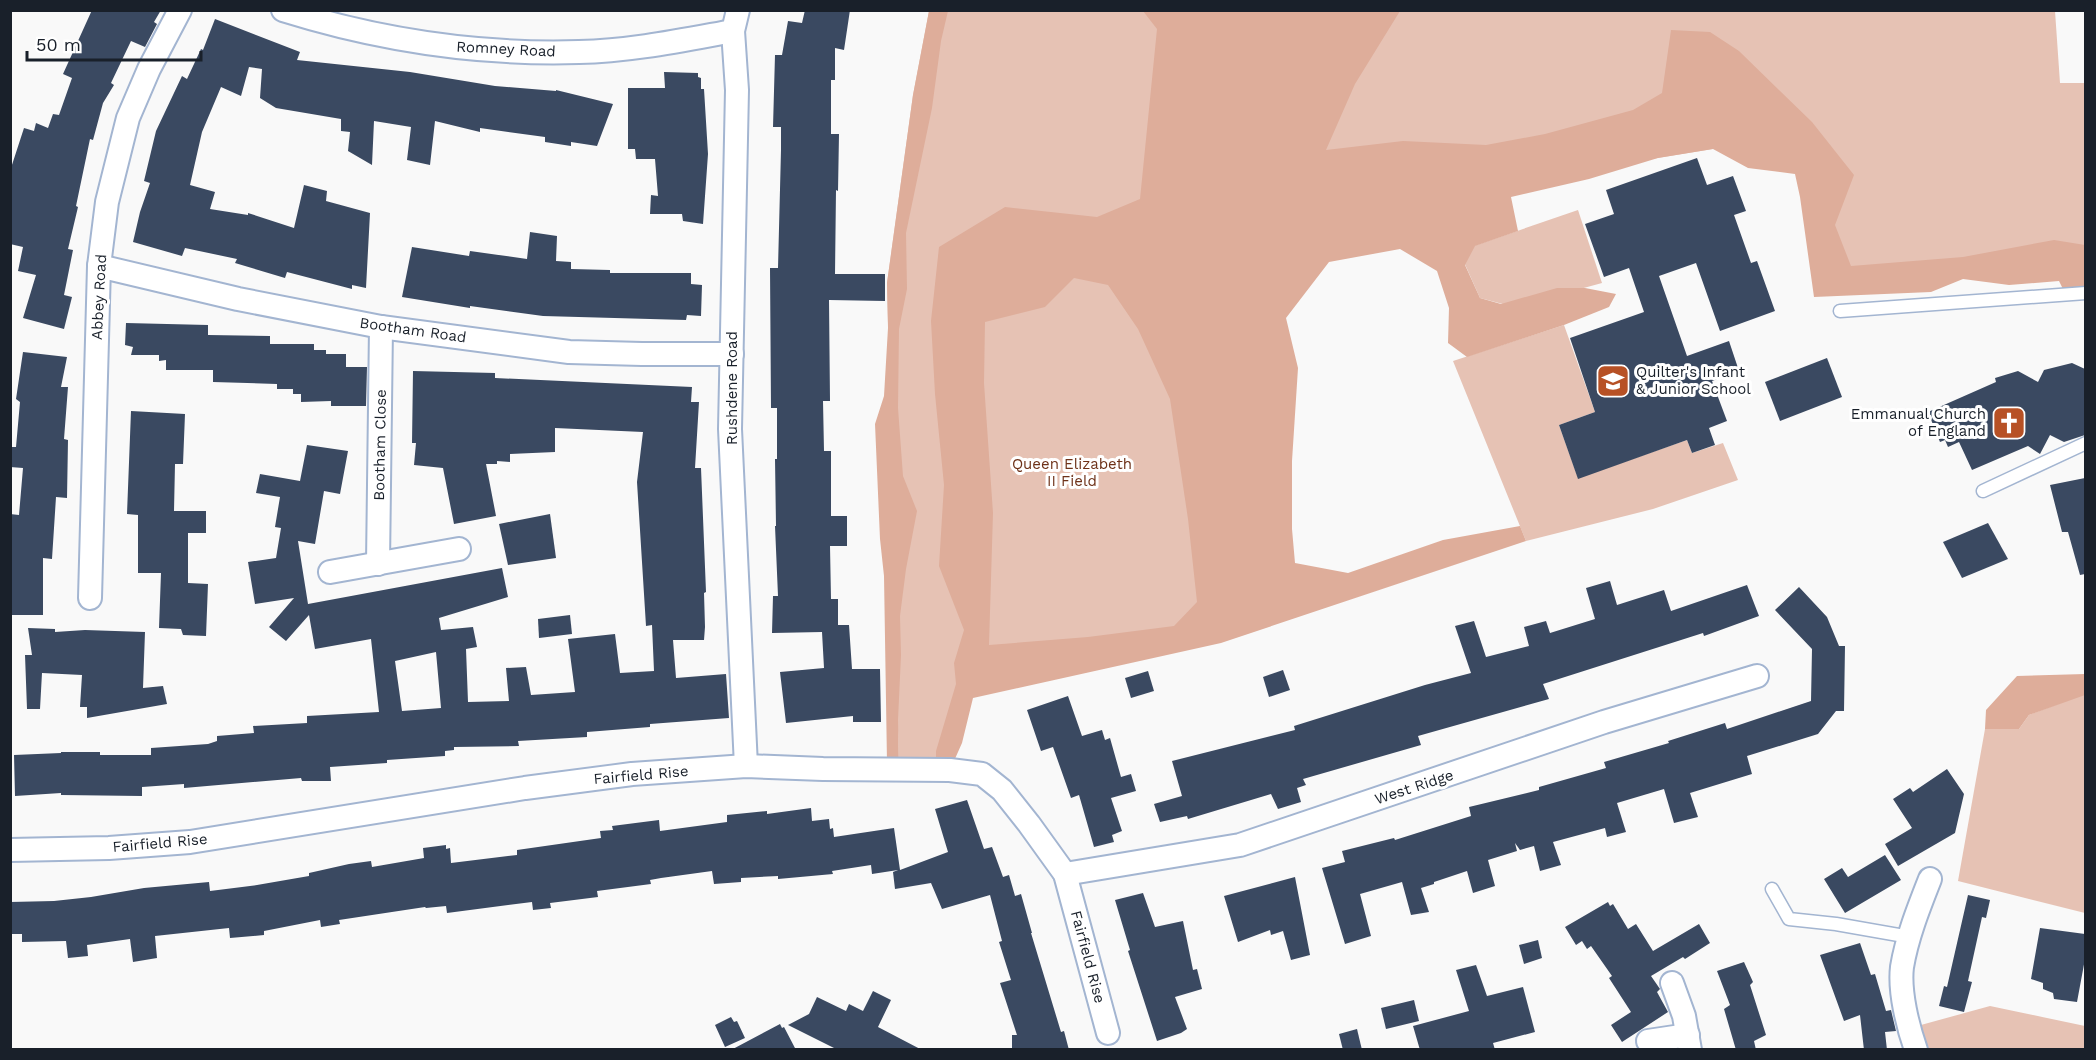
<svg xmlns="http://www.w3.org/2000/svg" width="2096" height="1060" viewBox="0 0 2096 1060" font-family="'Work Sans',sans-serif">
	<rect width="100%" height="100%" fill="#f9f9f9"/>
	<g fill="#e6c2b4">
		<path d="M929,11H2055L2060,83H2085V251L1832,278L1805,134L1233,227L1264,617L966,683L950,770H899L887,283L913,95Z"/>
		<path d="M1578,210L1602,283L1514,307L1480,298L1459,251Z"/>
		<path d="M1564,325L1595,412L1559,425L1578,478L1687,440L1692,453L1723,443L1738,480L1653,509L1526,541L1453,361Z"/>
		<path d="M2082,695H2085V913L1958,881L1985,729H2019L2029,715Z"/>
		<path d="M1990,1006L2085,1026V1049H1916L1910,1028Z"/>
	</g>
	<g fill="#dead9a" fill-rule="evenodd">
		<path d="M929,11H948L941,41L932,108L906,233L907,289L899,329L898,408L903,476L917,511L906,569L900,616L901,655L898,720L899,770L887,763L884,576L880,539L875,424L884,396L888,328L887,283L913,95Z"/>
		<path d="M1143,11H1400L1355,84L1326,150L1403,141L1486,145L1545,134L1633,110L1662,93L1671,30L1710,32L1739,51L1812,122L1854,175L1835,225L1851,266L1963,257L2054,240L2085,245V293L2066,295L2059,281L2009,285L1963,279L1931,292L1814,297L1800,197L1795,174L1748,168L1713,149L1658,158L1589,179L1511,197L1518,231L1475,246L1465,265L1480,298L1501,304L1557,288H1585L1616,294L1609,307L1564,325L1467,357L1448,343L1449,308L1437,271L1400,249L1329,262L1286,318L1298,368L1292,461V529L1295,563L1348,573L1443,540L1520,526L1526,541L1221,643L973,698L962,743L950,770L936,768V751L956,684L954,663L964,630L939,566L944,485L935,394L931,321L939,247L1005,207L1097,217L1140,199L1157,29ZM1074,278L1108,285L1138,329L1170,399L1188,519L1197,602L1174,626L1088,637L989,645L993,513L984,383L985,322L1045,307Z"/>
		<path d="M2085,674V695L2029,715L2019,729H1985L1986,710L2017,676Z"/>
	</g>
	<g fill="#3a4961" fill-rule="evenodd">
		<path d="M92,10H161L154,22L157,24L145,47L131,41L111,83L114,85L103,103L93,140L90,139L76,206L78,207L68,249L73,250L64,295L72,297L64,329L23,318L36,275L18,271L23,247L10,244V171L24,128L34,131L36,123L48,128L53,114L59,115L72,78L63,74Z"/>
		<path d="M805,10H850L844,50L835,48V80H831V134H839L838,191L836,190L835,274H885V301L829,300L830,401H823L824,451H831V516H847V546H830L831,599H838V625H849L852,669H880L881,722H853V716L786,723L780,672L824,668L822,632L772,633L773,596H778L775,526H776L775,459H777V408H771L770,268H778L781,150V127H773L775,55H782L788,21L802,23Z"/>
		<path d="M215,19L300,52L297,60L410,72L495,86L556,91V90L613,104L597,146L571,142V146L545,142V137L480,128V132L435,121L430,165L407,160L411,127L374,121L372,165L348,151L350,132L341,131V119L276,108L260,98L262,69L249,67L241,96L221,87L202,132L190,185L215,192L210,209L248,215V213L294,228L304,185L327,191L326,201L370,213L366,288L352,285V289L287,272L285,278L235,263L237,259L185,248L182,256L133,242L140,212L150,183L144,181L156,131L182,76L187,79L201,49L203,50Z"/>
		<path d="M664,72L698,73V77L701,78V89H704L708,154L703,224L683,221L682,214H650L651,195L658,196L655,159H636L635,149H628V88H665Z"/>
		<path d="M1697,158L1707,185L1733,176L1746,211L1734,215L1751,263L1757,261L1775,311L1720,331L1696,263L1659,276L1687,356L1729,341L1739,371L1712,381L1727,421L1709,428L1715,445L1692,453L1687,440L1578,479L1559,425L1595,412L1570,338L1644,312L1629,268L1604,277L1585,224L1614,214L1606,190Z"/>
		<path d="M530,232L557,236L556,261L571,262V269L610,270V273H691V284L702,285L701,316L687,315L686,320L543,316L470,306V308L402,297L412,247L469,256L470,251L527,259Z"/>
		<path d="M126,323L208,325V335L270,336V344H314V350H326V354H346V367H367L366,406H331V401L301,402V394H293V389H277V384L213,382V370H166V360L159,361V355H131L133,347L125,345Z"/>
		<path d="M23,352L67,357L61,387H68L64,439L68,440L67,498L56,497L52,559L43,558V615H10V514L19,515L23,468L10,467V447H16L20,402L16,399Z"/>
		<path d="M1827,358L1842,397L1780,421L1765,382Z"/>
		<path d="M2072,363L2085,369V435L2064,442L2050,435L2040,454L2028,446L1972,470L1959,442L1948,447L1945,440L1940,442L1928,412L1996,382L1995,378L2018,371L2038,382L2044,370Z"/>
		<path d="M413,371L495,373V378L692,387L691,402H699L695,468H701L706,592L704,593L705,627L704,640H673L676,678L726,674L729,718L650,724V727L587,732V737L518,741L519,746L454,747V750L445,751V756L387,760V763L330,767L331,781H302L301,778L184,788V784L142,787V796L61,795V793L15,796L14,755L61,753V752H100V755H151V748L208,744L217,741V736L254,733L253,726L307,723V716L379,712L371,639L315,649L309,615L286,641L269,627L294,598L255,604L248,562L276,558L281,528L275,527L280,497L256,493L260,474L300,481L307,445L348,451L340,494L324,491L315,544L298,541L308,604L502,568L508,597L439,618L441,630L473,627L477,647L466,649L468,702L509,701L506,668L526,667L531,695L575,692L568,639L615,634L620,673L654,671L652,625L646,626L637,482L643,432L555,428V452L510,454V462L497,461V464H486L496,516L454,524L443,468L414,465L416,443H412ZM436,652L441,708L402,711L395,661Z"/>
		<path d="M131,411L185,414L183,464H175L174,511H206V533H188V583L208,584L206,636L183,635L181,629L159,628L161,573H138V515L127,514Z"/>
		<path d="M2085,478V574L2080,575L2068,532H2062L2050,485Z"/>
		<path d="M550,514L556,558L508,565L499,524Z"/>
		<path d="M1988,523L2008,559L1962,578L1943,542Z"/>
		<path d="M1610,581L1617,605L1664,590L1671,611L1747,585L1759,616L1704,636L1703,633L1543,684L1549,699L1418,736L1421,745L1303,779L1306,785L1297,788L1301,802L1278,809L1271,794L1188,819L1187,816L1160,822L1154,804L1182,796L1172,761L1295,730L1294,726L1425,685L1471,673L1455,626L1474,621L1486,657L1529,646L1524,627L1546,621L1550,633L1595,619L1586,588Z"/>
		<path d="M1799,587L1827,617L1839,646H1845L1844,711H1836L1818,734L1747,756L1752,774L1690,793L1698,817L1674,823L1664,789L1617,803L1626,832L1607,837L1605,828L1553,842L1561,865L1540,871L1534,846L1520,850L1515,843L1517,851L1488,860L1495,886L1473,893L1467,871L1434,882V884L1421,888L1429,912L1411,915L1402,882L1360,894L1371,936L1345,944L1322,868L1345,862L1342,851L1394,838L1395,840L1471,816L1469,807L1539,790V787L1606,768L1604,762L1669,743L1668,741L1725,723L1727,729L1811,701L1812,649L1775,610Z"/>
		<path d="M570,615L572,634L539,638L538,619Z"/>
		<path d="M28,628L55,629V632L85,630L145,632L143,688L163,686L167,704L87,718V707H80L82,675L42,673L40,709H27L25,655H32Z"/>
		<path d="M1283,670L1290,690L1269,697L1263,677Z"/>
		<path d="M1148,671L1154,691L1131,698L1125,678Z"/>
		<path d="M1068,696L1082,736L1102,730L1105,740L1110,738L1121,777L1131,774L1136,791L1111,798L1122,831L1112,835L1114,842L1094,847L1079,795L1071,798L1053,747L1041,751L1027,710Z"/>
		<path d="M1947,769L1964,794L1955,833L1898,866L1885,844L1912,828L1893,799L1910,788L1913,792Z"/>
		<path d="M967,800L984,849L992,847L1003,877L1009,875L1015,896L1021,894L1032,933H1031L1061,1032L1064,1031L1069,1050H1012V1035H1017L1000,983L1011,980L999,942L1002,941L990,895L942,909L931,883L895,889L893,872L898,870L872,874L871,865L832,871L833,874L778,879V876L741,878V882L714,884L712,871L661,878L650,880L651,884L597,891L598,897L550,903L551,908L533,910L532,902L447,913L446,906L426,908L425,907L339,920L340,924L321,927L320,920L264,931V935L230,938L229,928L155,936L157,958L133,962L130,939L87,945L88,956L68,958L66,941L22,942V934H10V902L54,901L91,897L144,888L209,882L210,891L257,885L309,876V873L349,864L371,861L372,867L424,858L423,848L446,845V849L450,848L451,863L517,855V850L601,838L600,831L613,830L612,826L659,820L660,831L727,822V815L767,811V814L811,808L812,821L829,819L830,829L833,828L834,837L894,828L900,870L948,852L935,809Z"/>
		<path d="M1885,855L1901,880L1845,913L1824,879L1842,868L1848,877Z"/>
		<path d="M1295,877L1310,955L1291,960L1283,931L1271,935L1270,930L1238,942L1224,896Z"/>
		<path d="M1143,893L1155,927L1183,921L1193,970L1197,969L1202,989L1175,997L1187,1029L1181,1033L1157,1041L1128,951L1130,950L1115,900Z"/>
		<path d="M1968,895L1990,900L1986,918L1982,917L1968,981L1972,982L1964,1012L1939,1006L1944,986L1947,987Z"/>
		<path d="M1608,902L1610,906L1613,904L1628,929L1636,924L1653,951L1699,924L1710,943L1685,959L1683,957L1651,976L1660,989L1657,992L1668,1012L1622,1042L1611,1025L1631,1012L1609,978L1612,976L1591,946L1587,949L1582,941L1576,945L1565,927Z"/>
		<path d="M2040,928L2085,934V959L2077,1002L2054,999L2053,993L2043,989V983L2031,979Z"/>
		<path d="M1538,940L1542,958L1524,964L1519,945Z"/>
		<path d="M1860,943L1871,975L1875,974L1886,1011L1891,1010L1896,1031L1885,1032L1887,1050H1864L1860,1015L1844,1021L1820,955Z"/>
		<path d="M1744,962L1753,982L1750,985L1766,1035L1754,1041L1756,1050H1736L1724,1009L1730,1005L1717,971Z"/>
		<path d="M1476,965L1487,996L1523,987L1535,1032L1493,1043L1495,1050H1420L1413,1026L1469,1011L1456,970Z"/>
		<path d="M873,991L891,1000L878,1027L922,1050H838L788,1025L809,1014L817,997L846,1011L849,1004L863,1011Z"/>
		<path d="M1414,1000L1419,1021L1386,1029L1381,1008Z"/>
		<path d="M731,1017L734,1022L737,1021L745,1038L725,1047L715,1025Z"/>
		<path d="M780,1024L782,1028L784,1027L796,1050H731Z"/>
		<path d="M1357,1029L1362,1050H1343L1339,1034Z"/>
	</g>
	<g fill="none" stroke-linecap="round" stroke-linejoin="round">
		<g stroke="#a3b5d1" stroke-width="15">
			<g id="service">
				<path d="M1840,311L2086,293"/>
				<path d="M1983,491L2086,443"/>
				<path d="M1772,889L1789,919L1836,924L1910,937"/>
			</g>
		</g>
		<g stroke="#a3b5d1" stroke-width="26">
			<g id="minor">
				<path d="M283,10C379,40 478,55 579,52C631,51 683,40 733,31"/>
				<path d="M738,10L733,31L737,90L730,429L746,766"/>
				<path d="M99,266L238,299L381,327L569,352L642,354H732"/>
				<path d="M378,564L381,327"/>
				<path d="M330,572L459,549"/>
				<path d="M90,598L99,266L107,202L128,118L149,69L180,10"/>
				<path d="M10,850L109,848L190,842L525,788L632,774L746,766L823,769L950,770L982,774L1002,790L1029,824L1065,874L1108,1033"/>
				<path d="M1065,874L1240,845L1604,722L1757,676"/>
				<path d="M1672,983L1684,1016L1690,1050"/>
				<path d="M1648,1041L1688,1035"/>
				<path d="M1916,1050C1908,1027 1899,992 1902,967C1907,937 1919,907 1930,879"/>
			</g>
		</g>
		<use href="#service" stroke="#fff" stroke-width="12"/>
		<use href="#minor" stroke="#fff" stroke-width="22"/>
	</g>
	<defs>
		<g id="school-square" transform="scale(1.725)"><rect x="-9" y="-9" width="18" height="18" rx="4" fill="#b75125" stroke="#fff"/><path d="M0-5L7-2L0 1L-7-2ZM-4 1L0 2.5L4 1V4Q0 6-4 4Z" fill="#fff"/></g>
		<g id="church-square" transform="scale(1.725)"><rect x="-9" y="-9" width="18" height="18" rx="4" fill="#b75125" stroke="#fff"/><path d="M-1.2-6h2.4v3.5h3.3v2.4h-3.3V6h-2.4V-.1h-3.3v-2.4h3.3Z" fill="#fff"/></g>
	</defs>
	<g fill-rule="evenodd">
		<use href="#school-square" x="1613" y="381"/>
		<use href="#church-square" x="2009" y="423"/>
	</g>
	<g text-anchor="middle" dominant-baseline="central" stroke-width="6" stroke-linejoin="round" paint-order="stroke">
		<g font-size="15" fill="#19202a" stroke="#fff">
			<text transform="translate(506 49) rotate(3)">Romney Road</text>
			<text transform="translate(99 297) rotate(-87)">Abbey Road</text>
			<text transform="translate(413 330) rotate(8)">Bootham Road</text>
			<text transform="translate(732 388) rotate(-90)">Rushdene Road</text>
			<text transform="translate(380 445) rotate(-89)">Bootham Close</text>
			<text transform="translate(641 775) rotate(-5)">Fairfield Rise</text>
			<text transform="translate(1414 787) rotate(-18)">West Ridge</text>
			<text transform="translate(160 843) rotate(-5)">Fairfield Rise</text>
			<text transform="translate(1088 957) rotate(75)">Fairfield Rise</text>
		</g>
		<g font-size="15" fill="#19202a" stroke="#fff" text-anchor="start">
			<text x="1636" y="372">Quilter's Infant<tspan x="1636" dy="17">&amp; Junior School</tspan></text>
			<text x="1986" y="414" text-anchor="end">Emmanual Church<tspan x="1986" dy="17">of England</tspan></text>
		</g>
		<g font-size="15" fill="#6e3219" stroke="#fff">
			<text x="1072" y="464">Queen Elizabeth<tspan x="1072" dy="17">II Field</tspan></text>
		</g>
	</g>
	<rect width="2096" height="1060" fill="none" stroke="#19202a" stroke-width="24"/>
	<path d="M27 51v9h174v-9" fill="none" stroke="#19202a" stroke-width="3"/>
	<text x="36" y="51" font-size="18" fill="#19202a" stroke="#ffffff" stroke-width="4.5" paint-order="stroke">50 m</text>
</svg>
